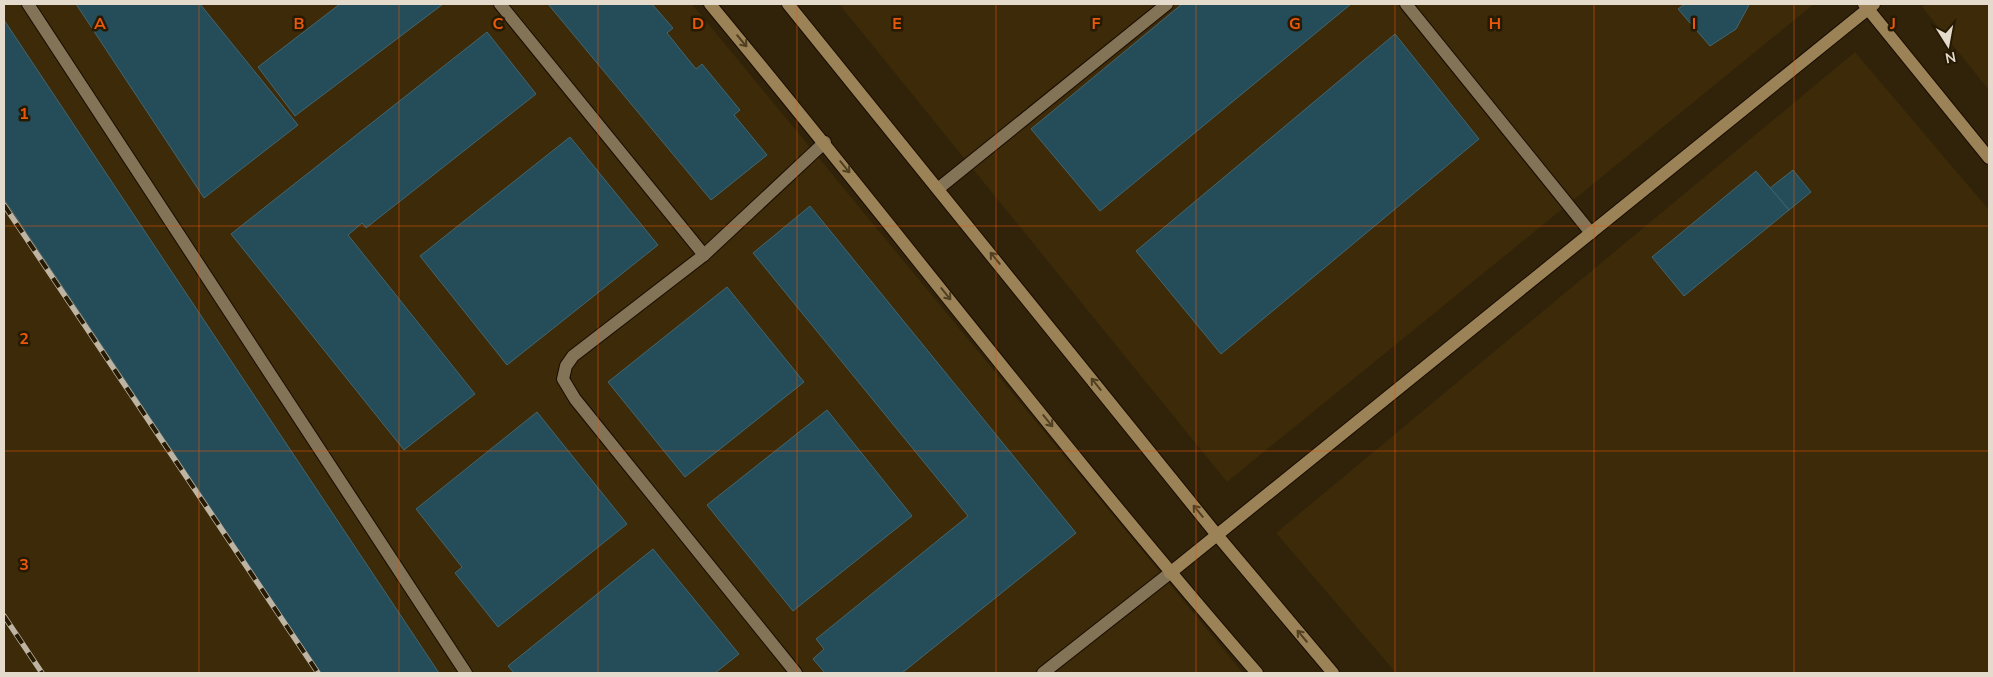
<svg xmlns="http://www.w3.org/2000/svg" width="1993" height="677" viewBox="0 0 1993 677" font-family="'Nunito Sans',sans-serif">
	<rect width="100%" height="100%" fill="#312309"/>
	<g fill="#3c2a08">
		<path d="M4,4H692L1243,673H4Z"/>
		<path d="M839,4H1814L1227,482Z"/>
		<path d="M1926,4H1989V90L1922,7Z"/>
		<path d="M1855,52L1989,210V673H1396L1276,533Z"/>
	</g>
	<g fill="#254d59" stroke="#426671">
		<path d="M76,4H200L298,125L204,198Z"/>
		<path d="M340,4H443L295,116L258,67Z"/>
		<path d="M548,4H652L673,28L667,33L696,69L702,64L740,110L734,115L767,155L711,200Z"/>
		<path d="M1182,4H1351L1100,211L1031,129Z"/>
		<path d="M1685,4H1749V5L1736,29L1710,46L1678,9Z"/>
		<path d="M4,20L439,673H321L4,199Z"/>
		<path d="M487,32L536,94L366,228L362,223L348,235L475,394L404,450L231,234Z"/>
		<path d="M1395,34L1479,139L1221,354L1136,251Z"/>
		<path d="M570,137L658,245L507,365L420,256Z"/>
		<path d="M1793,170L1811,192L1789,210L1770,188Z"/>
		<path d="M1756,171L1789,210L1684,296L1652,257Z"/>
		<path d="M810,206L1076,533L902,673H825L813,659L824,649L816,639L968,516L753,253Z"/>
		<path d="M727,287L804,382L685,477L608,382Z"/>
		<path d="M827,410L912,516L793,611L707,505Z"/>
		<path d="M537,412L627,524L498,627L455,573L462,567L416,509Z"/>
		<path d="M653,549L739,654L715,673H514L508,666Z"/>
	</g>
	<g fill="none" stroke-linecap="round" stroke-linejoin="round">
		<g stroke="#190c00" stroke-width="14">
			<g id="lane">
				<path d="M28,4L466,673"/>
				<path d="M500,4L704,255"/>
				<path d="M796,673L575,399L563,379L566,366L573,356L704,255L825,142"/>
				<path d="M1043,673L1170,573"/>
			</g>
		</g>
		<g stroke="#190c00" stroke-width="14">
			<g id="street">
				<path d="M1406,4L1591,233"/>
				<path d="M939,188L1167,4"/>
			</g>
		</g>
		<g stroke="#190c00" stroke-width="14">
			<g id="secondary">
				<path d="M710,4C894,226 1068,456 1257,673"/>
				<path d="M788,4L1217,535L1333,673"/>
				<path d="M1864,4L1989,158"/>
				<path d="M1170,573L1874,4"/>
			</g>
		</g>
		<use href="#lane" stroke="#837357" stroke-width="12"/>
		<use href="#street" stroke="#837357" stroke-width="12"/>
		<use href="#secondary" stroke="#9b8357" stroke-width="12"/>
		<g stroke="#beb4a3" stroke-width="5.5">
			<g id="rail">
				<path d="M4,205L318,673"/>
				<path d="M4,616L42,673"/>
			</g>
		</g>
		<use href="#rail" stroke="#271a02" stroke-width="4" stroke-dasharray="11" stroke-linecap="butt"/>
	</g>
	<defs><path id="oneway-shaft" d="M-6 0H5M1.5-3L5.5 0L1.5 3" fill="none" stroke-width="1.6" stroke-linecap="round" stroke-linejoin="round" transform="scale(1.25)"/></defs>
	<g stroke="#503f20">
		<use href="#oneway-shaft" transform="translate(742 41) rotate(50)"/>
		<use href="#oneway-shaft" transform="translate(845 167) rotate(51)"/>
		<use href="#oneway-shaft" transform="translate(995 258) rotate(-129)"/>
		<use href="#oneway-shaft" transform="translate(946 294) rotate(51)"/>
		<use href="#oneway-shaft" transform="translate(1096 384) rotate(-129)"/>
		<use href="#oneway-shaft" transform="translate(1048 421) rotate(51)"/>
		<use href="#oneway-shaft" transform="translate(1198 511) rotate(-129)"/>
		<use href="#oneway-shaft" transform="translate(1302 636) rotate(-130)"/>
	</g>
	<path fill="none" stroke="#e8590c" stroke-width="1" stroke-opacity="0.55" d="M199,4V673M399,4V673M598,4V673M797,4V673M996,4V673M1196,4V673M1395,4V673M1594,4V673M1794,4V673M4,226H1989M4,451H1989"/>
	<g font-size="16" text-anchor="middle" font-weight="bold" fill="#e8590c" stroke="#271a02" stroke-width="5" stroke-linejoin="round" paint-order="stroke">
		<text x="100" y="29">A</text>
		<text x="299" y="29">B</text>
		<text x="498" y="29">C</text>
		<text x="698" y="29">D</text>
		<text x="897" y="29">E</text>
		<text x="1096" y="29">F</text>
		<text x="1295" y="29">G</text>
		<text x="1495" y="29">H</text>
		<text x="1694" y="29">I</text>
		<text x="1893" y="29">J</text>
		<text x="24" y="119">1</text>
		<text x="24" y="344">2</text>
		<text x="24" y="570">3</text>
	</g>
	<rect width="1993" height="677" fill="none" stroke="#e4dbcc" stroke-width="10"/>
	<g transform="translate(1948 45) rotate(169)" stroke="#271a02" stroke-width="4" paint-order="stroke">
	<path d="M0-4L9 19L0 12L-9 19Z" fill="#e4dbcc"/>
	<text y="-8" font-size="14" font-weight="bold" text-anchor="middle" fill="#e4dbcc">N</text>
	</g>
</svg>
